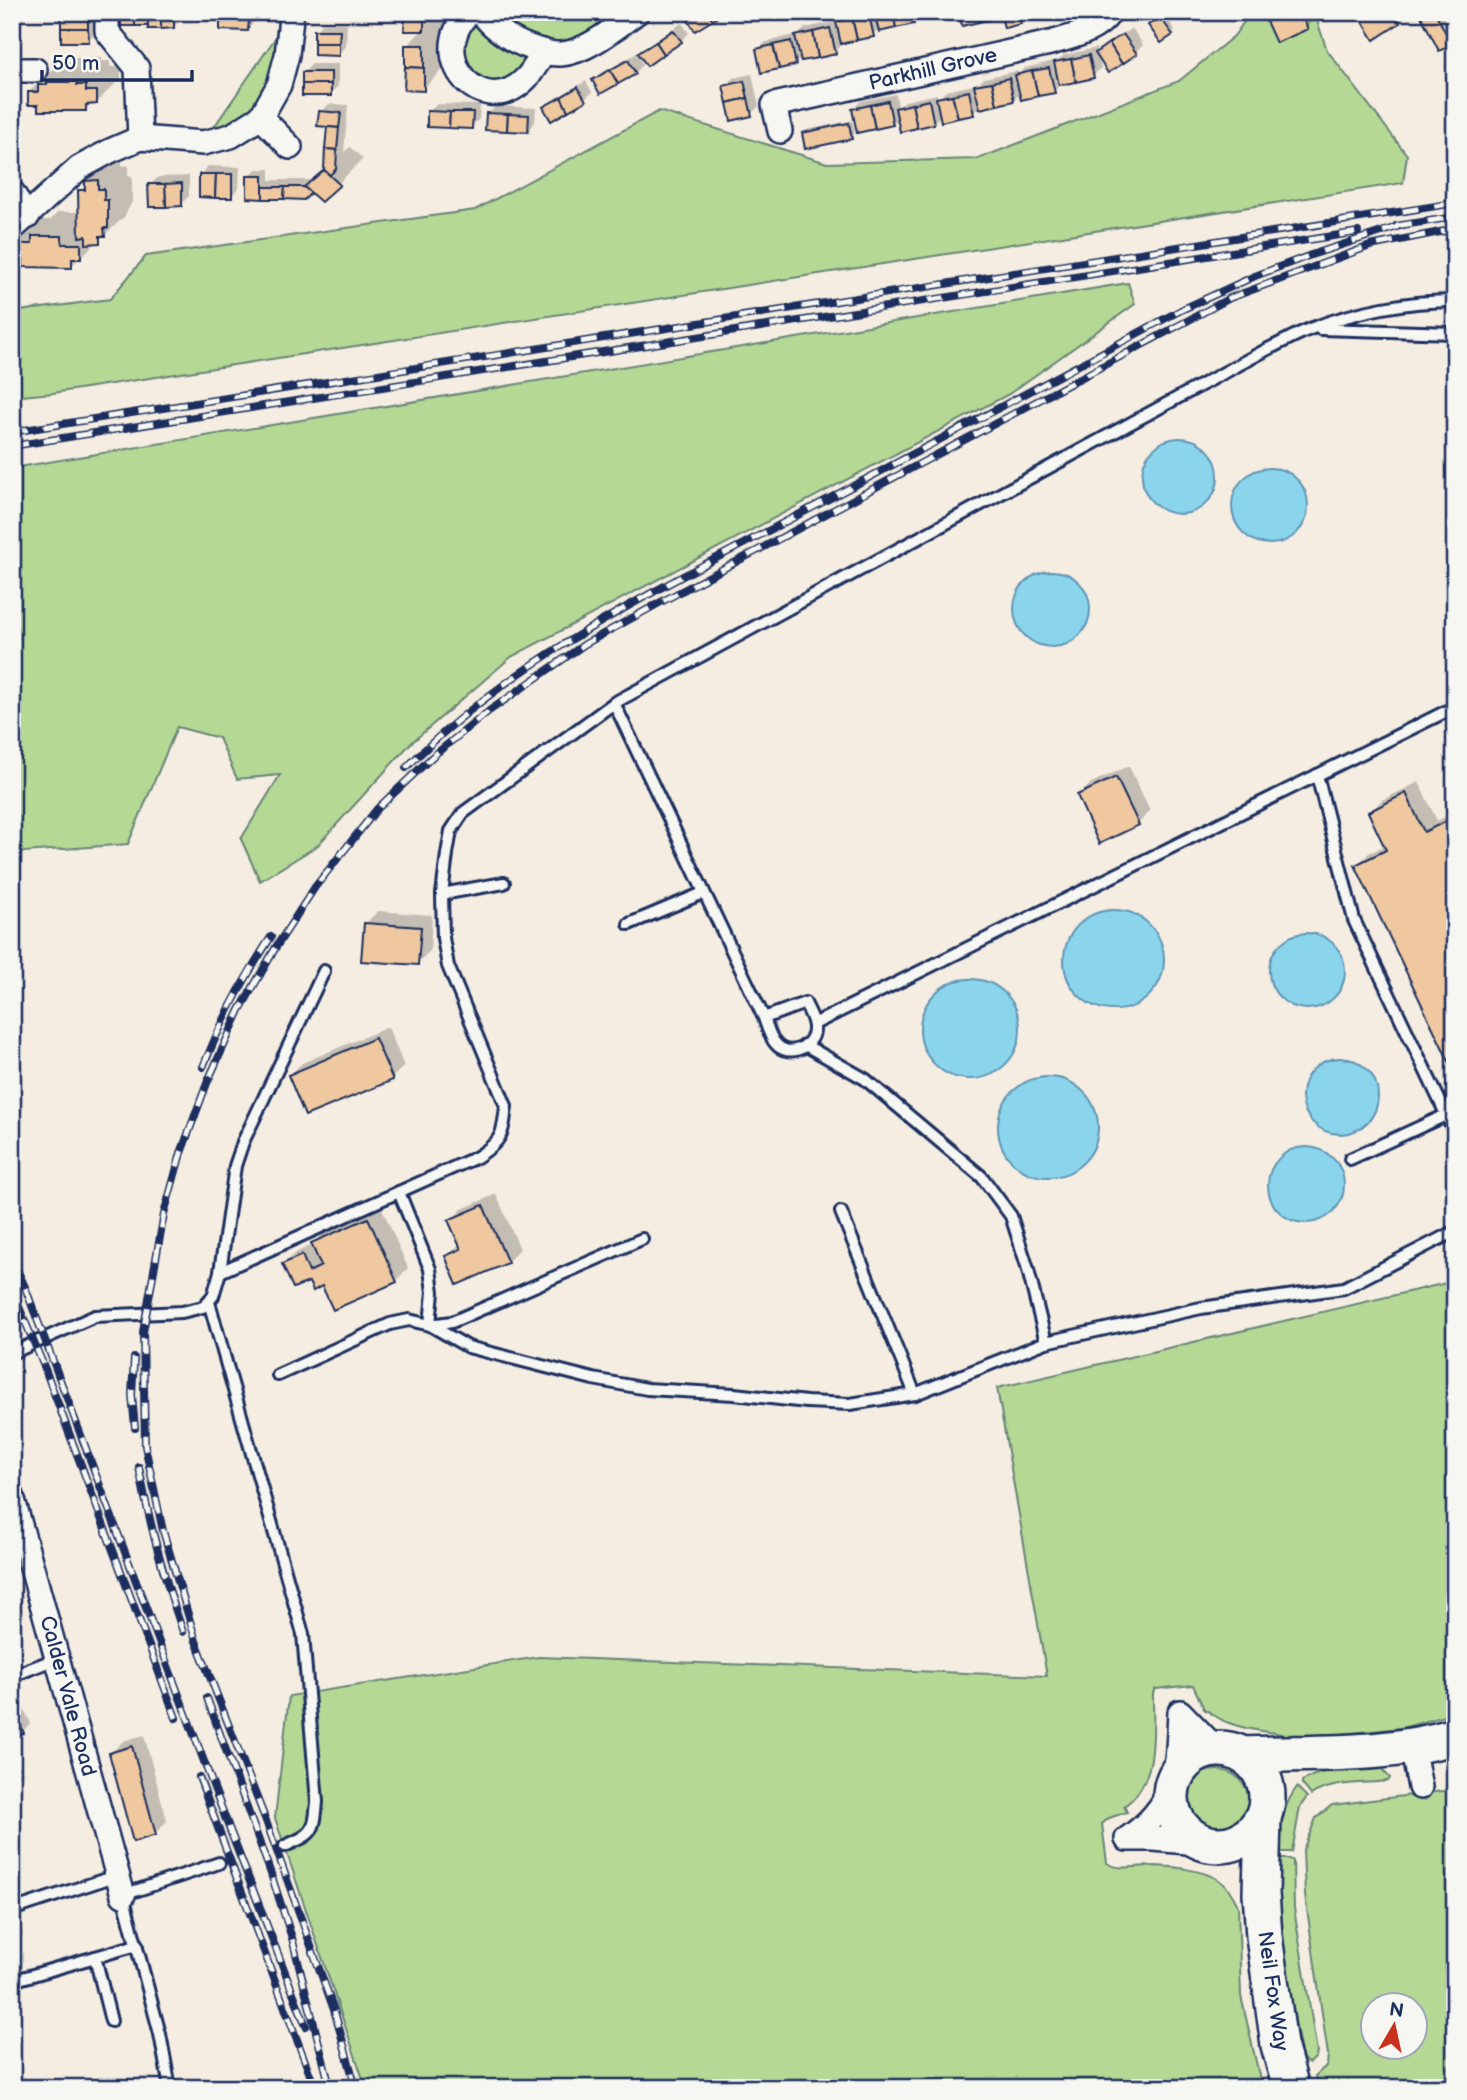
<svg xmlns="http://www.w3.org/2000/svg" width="1467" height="2100" viewBox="0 0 1467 2100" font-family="'Balsamiq Sans',sans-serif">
	<rect width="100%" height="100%" fill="#f5ede1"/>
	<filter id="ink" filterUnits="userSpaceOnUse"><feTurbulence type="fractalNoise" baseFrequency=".0143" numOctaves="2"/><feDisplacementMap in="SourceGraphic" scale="14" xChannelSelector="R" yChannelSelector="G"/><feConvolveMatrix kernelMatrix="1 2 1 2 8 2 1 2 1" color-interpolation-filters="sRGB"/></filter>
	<g filter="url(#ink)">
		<g fill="#b5d994" stroke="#688479" stroke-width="2" fill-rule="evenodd">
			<path d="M279,12H290L261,117L203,143L276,37Z"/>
			<path d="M469,12H637L535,69L475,89L456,31Z"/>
			<path d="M1251,12H1314L1327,50L1407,155L1403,183L53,393L12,397V312L110,299L146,256L475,210L659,111L827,163L978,159L1179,81L1234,36Z"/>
			<path d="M1128,283L1135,304L1009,394L511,657L410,744L317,846L260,881L241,839L280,775L237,779L219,738L177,727L128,844L12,853V468Z"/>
			<path d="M1455,1281V1713L1402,1728L1289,1739C1283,1733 1277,1733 1268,1732C1255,1730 1241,1728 1229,1723C1219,1720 1212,1713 1204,1709L1193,1685L1155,1689L1153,1693C1153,1731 1159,1782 1124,1806L1127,1812L1109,1818L1102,1824L1107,1863C1119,1871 1135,1866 1149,1866C1170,1866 1201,1869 1219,1880C1228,1886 1234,1897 1238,1906L1241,1996L1262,2088H366L275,1818L289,1696L539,1657L1047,1676L997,1388Z"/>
			<path d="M1380,1767L1390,1778L1388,1781C1364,1784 1332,1781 1311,1795L1302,1784V1781C1326,1767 1353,1769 1380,1767Z"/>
			<circle cx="1217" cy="1802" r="32"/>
			<path d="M1455,1786V2088H1319L1315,2076L1327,2065L1328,2055L1305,1895L1303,1850L1316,1818L1332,1805L1443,1791ZM1372,2006H1414V2048H1372Z"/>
			<path d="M1297,1787L1307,1797L1300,1807L1292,1852H1280L1278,1848C1281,1826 1283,1805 1297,1787Z"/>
			<path d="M1279,1859H1290L1293,1861L1294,1908L1317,2052L1316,2057L1310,2063L1306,2062L1302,2057C1289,1992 1276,1925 1279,1859Z"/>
		</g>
		<g fill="#8bd5ec" stroke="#5e93b3" stroke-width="2">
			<circle cx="1180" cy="476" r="38"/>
			<circle cx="1270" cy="506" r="38"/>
			<circle cx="1052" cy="609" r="38"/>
			<circle cx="1114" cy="960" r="50"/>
			<circle cx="1307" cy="971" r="38"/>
			<circle cx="970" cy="1029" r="50"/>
			<circle cx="1340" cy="1096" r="38"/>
			<circle cx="1048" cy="1127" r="50"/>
			<circle cx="1306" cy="1185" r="38"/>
		</g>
		<g fill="#0003">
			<path d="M12,12H28L20,21Z"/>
			<path d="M62,12H96V32L88,40H62Z"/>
			<path d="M123,12H181V19L174,27Z"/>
			<path d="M222,12H256L255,21L247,29Z"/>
			<path d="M406,12H440L432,21H448V64L423,89L407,46L423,29Z"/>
			<path d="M855,12H943L918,18L913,23L880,27L873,35L842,42L843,44L835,52L802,57L795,64L758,50L766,42L799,34L805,28L839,21L846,14Z"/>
			<path d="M1002,12H1022L1023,19L1020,23Z"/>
			<path d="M1271,12H1311L1314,19L1307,27L1266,17Z"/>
			<path d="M1359,12H1406L1407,14L1399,22Z"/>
			<path d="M1421,12H1447L1455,27V40L1440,49Z"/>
			<path d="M1164,14L1175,30L1172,33L1153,22Z"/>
			<path d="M324,23H347L346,46L338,54L316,30Z"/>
			<path d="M682,23L689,33L681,41L641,54L648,46Z"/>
			<path d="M1132,28L1143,45L1135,53H1097L1101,68L1093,76L1062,83L1054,91L1021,93L1013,100L979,108L973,113L941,115L933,123L899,117L892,124L853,109L861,101L896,94L898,107L905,101L937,94L938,99L946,91L978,84L984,78L1017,71L1018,75L1025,68L1058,60L1064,55L1096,48L1097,53L1105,45Z"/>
			<path d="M637,53L643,65L635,73L594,80L602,73Z"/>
			<path d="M73,58H101V61H110V67H121V78L96,103H91L85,109L40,103L29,92L54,68H57L64,61H71Z"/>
			<path d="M312,64H338V86L330,94L304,72Z"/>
			<path d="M752,74L759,106L751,114L725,86L733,78Z"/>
			<path d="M586,81L592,92L584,100L546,107L553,100Z"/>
			<path d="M329,104L348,105L344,152L350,147L363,159L321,200L310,191L249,197V177L256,169H270V180H313L326,167L329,126L321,112Z"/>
			<path d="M437,104L480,105L479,119L471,127L429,112Z"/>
			<path d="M496,106L536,108L535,122L528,130L488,114Z"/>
			<path d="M852,120L855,133L852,137L804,133L807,130Z"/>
			<path d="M122,156V166L128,165V176H132V202L124,217L71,266L24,257L16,244L41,220H51L58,212H80V191L87,184L86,181L111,157Z"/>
			<path d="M208,166L240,167L239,188L231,196L201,174Z"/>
			<path d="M189,176V196L181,204L150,185L158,177Z"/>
			<path d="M1129,766L1150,811L1138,824L1079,796L1091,783Z"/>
			<path d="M1419,782L1437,821L1455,812V1070L1357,865L1369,853L1386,845L1370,812L1382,800Z"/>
			<path d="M378,911L432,915L430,951L417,963L365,924Z"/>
			<path d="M388,1027L404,1066L392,1078L290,1075L302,1063Z"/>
			<path d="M496,1194L520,1249L507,1262L447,1257L460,1244L450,1221L462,1209Z"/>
			<path d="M381,1206L408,1268L396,1281L323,1284L310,1279L284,1264L297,1252L314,1244L325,1231Z"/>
			<path d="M12,1589L24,1616L12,1627Z"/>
			<path d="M22,1705L31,1723L23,1731L12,1737V1710Z"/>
			<path d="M144,1735L167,1821L155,1834L111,1753L123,1741Z"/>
			<path d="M12,1749L23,1773L12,1783Z"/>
			<path d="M19,1919L23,1935L12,1943V1920Z"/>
			<path d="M127,2082L128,2088H97Z"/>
		</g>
		<g fill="#efc89f" stroke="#1b2f5e" stroke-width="2">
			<path d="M12,12H21L20,23L12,22Z"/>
			<rect x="121" y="12" width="14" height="14"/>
			<rect x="135" y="12" width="13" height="14"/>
			<rect x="148" y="12" width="13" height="17"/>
			<path d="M161,12H174V28L161,29Z"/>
			<path d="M220,12H249V19L220,18Z"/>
			<path d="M405,12H424V31H404Z"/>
			<path d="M697,12H708L713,20L695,31L687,19Z"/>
			<path d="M708,12H724L713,20Z"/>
			<path d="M874,12H893L896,28L879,32Z"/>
			<path d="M893,12H912L914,24L896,28Z"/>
			<path d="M917,12H935L936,16L919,19Z"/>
			<path d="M959,12H977L979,22L962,26Z"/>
			<path d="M977,12H995L996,18L979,22Z"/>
			<path d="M1000,12H1018L1021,24L1004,28Z"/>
			<path d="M1274,12H1300L1308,29L1276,43L1264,17Z"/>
			<path d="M1357,12H1393L1400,23L1374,40Z"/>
			<path d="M1419,12H1435L1452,45L1439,51Z"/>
			<rect x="61" y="14" width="27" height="14"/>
			<path d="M869,15L874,37L857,40L852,18Z"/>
			<path d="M1160,17L1173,35L1161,43L1148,25Z"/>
			<path d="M220,18L249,19L248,31L220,30Z"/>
			<path d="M852,18L857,40L841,44L836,22Z"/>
			<path d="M61,28H88L89,42H61Z"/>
			<path d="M830,28L836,54L818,58L813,32Z"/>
			<path d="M314,30H340L339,43H314Z"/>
			<path d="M673,30L682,42L664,54L656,42Z"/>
			<path d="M813,32L818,58L801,61L795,36Z"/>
			<path d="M1123,34L1137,54L1122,64L1109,43Z"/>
			<path d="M791,41L796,65L779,69L773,45Z"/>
			<path d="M656,42L664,54L647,66L638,53Z"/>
			<path d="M314,43H339V56L314,55Z"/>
			<path d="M1109,43L1122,64L1108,73L1095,53Z"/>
			<path d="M405,45H424V68L405,67Z"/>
			<path d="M773,45L779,69L761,73L756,49Z"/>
			<path d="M1089,55L1094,78L1076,82L1071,59Z"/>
			<path d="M1071,59L1076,82L1059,85L1054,62Z"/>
			<path d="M628,60L636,74L618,84L610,70Z"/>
			<path d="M405,67L424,68V91L404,90Z"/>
			<path d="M1049,68L1055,93L1038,96L1032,71Z"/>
			<path d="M610,70L618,84L600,94L592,80Z"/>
			<path d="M1032,71L1038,96L1021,100L1015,75Z"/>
			<rect x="302" y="72" width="29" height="12"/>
			<path d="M1009,78L1014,101L997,105L992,82Z"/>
			<path d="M744,81L748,98L727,103L723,86Z"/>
			<path d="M47,82H77V85H86V91H97V104L86,105V111H38V105H28V92H38V85H47Z"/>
			<path d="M992,82L997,105L980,109L974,85Z"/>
			<rect x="302" y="84" width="29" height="12"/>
			<path d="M578,87L586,101L568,111L561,97Z"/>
			<path d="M969,91L974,115L958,118L952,95Z"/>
			<path d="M952,95L958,118L941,122L936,98Z"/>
			<path d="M561,97L568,111L551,121L543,107Z"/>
			<path d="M748,98L752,116L731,121L727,103Z"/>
			<path d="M929,100L934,124L917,128L912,104Z"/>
			<path d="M888,101L893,125L875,129L870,105Z"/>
			<path d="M912,104L917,128L900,132L895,108Z"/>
			<path d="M870,105L875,129L857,133L852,109Z"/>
			<path d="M319,111L341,113L339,128L317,126Z"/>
			<path d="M427,111L450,112L449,128L427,127Z"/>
			<path d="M450,112H473L472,129L449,128Z"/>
			<path d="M486,113L508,114L507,131L485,130Z"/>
			<path d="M508,114L529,115L528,132L507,131Z"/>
			<path d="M849,123L852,139L805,149L802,133Z"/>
			<path d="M327,127L339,128L337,150L325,149Z"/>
			<path d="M325,149L337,150L336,169L330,175L324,170Z"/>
			<path d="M324,170L340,185L321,202L304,187Z"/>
			<path d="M199,174H216L215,198L199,197Z"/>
			<path d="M216,174H232V198H215Z"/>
			<path d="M247,176H263V199L247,198Z"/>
			<path d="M98,180V189H104V200H108V228H104L105,236H100V243L86,244V236L79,237L78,190H85V181Z"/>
			<path d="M182,183V206L166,207L165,184Z"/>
			<path d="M148,184H165L166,207H149Z"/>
			<path d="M263,187H285L284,199H263Z"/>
			<path d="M285,187H304L311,193L304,200L284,199Z"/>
			<path d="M32,236H62V244H81V259H72V268L23,267V259H14V244H32Z"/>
			<path d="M1116,777L1139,825L1099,844L1077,795Z"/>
			<path d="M1406,793L1424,832L1455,817V1074L1355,865L1386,850L1368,812Z"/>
			<path d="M364,923L421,927L418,965L361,961Z"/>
			<path d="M375,1038L393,1080L305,1116L288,1075Z"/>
			<path d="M483,1205L508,1263L457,1285L445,1256L461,1249L448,1220Z"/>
			<path d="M368,1218L397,1282L333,1310L322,1286L313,1291L309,1282L293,1288L282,1264L302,1255L309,1272L321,1266L311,1243Z"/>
			<path d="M14,1712L24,1733L12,1738V1713Z"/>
			<path d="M132,1746L156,1835L133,1842L109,1753Z"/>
		</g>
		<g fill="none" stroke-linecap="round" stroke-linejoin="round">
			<g stroke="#1b2f5e" stroke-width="16">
				<g id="service">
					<path d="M1320,329L1455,333"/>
					<path d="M614,703L764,1018L805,1003C809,1012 815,1021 814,1030C813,1048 788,1058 776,1044C770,1038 767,1026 764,1018"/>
					<path d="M1317,775L1354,920L1455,1133"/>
					<path d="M442,894L504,883"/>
					<path d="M629,924L703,893"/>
					<path d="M814,1024L1455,707"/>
					<path d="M805,1045L865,1079L982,1177L1011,1216L1027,1266L1046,1342"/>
					<path d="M1350,1159L1446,1115"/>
					<path d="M399,1192L430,1269L433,1292L430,1325L452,1322L642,1239"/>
					<path d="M841,1212L915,1394"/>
					<path d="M220,1272L477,1157C502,1141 503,1135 506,1106L448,966L443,938L442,894L447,854L451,831L463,813L614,703L1266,350C1281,343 1295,335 1310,329C1355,311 1407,301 1455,301"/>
					<path d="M209,1302L303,1634L317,1802C314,1833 314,1833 285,1846"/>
					<path d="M12,1353L95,1316L182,1312L203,1307L213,1296L220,1272L235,1166L243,1142L324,971"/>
					<path d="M278,1375L390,1324L409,1320L430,1325L468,1347L593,1379L647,1389L734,1394L807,1402L850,1404L915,1394L1046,1342L1201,1308L1344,1288L1455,1231"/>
					<path d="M12,1676L58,1658"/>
					<path d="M12,1910L118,1875"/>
					<path d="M95,1957L111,2021"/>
					<path d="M12,1981L137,1945"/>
					<path d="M170,2088L160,2034L123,1895L219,1863"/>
				</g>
			</g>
			<g stroke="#1b2f5e" stroke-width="28">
				<g id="minor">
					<path d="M107,12V31L137,68L140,138"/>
					<path d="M469,12C417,66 504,142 543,51"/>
					<path d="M481,12C491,26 509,39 524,45C535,49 549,55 561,54C587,52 616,27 637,12"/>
					<path d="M12,70H35"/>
					<path d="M261,117L290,147"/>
					<path d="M780,131L774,105L1050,43C1071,37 1097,32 1110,12"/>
					<path d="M12,192L27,217"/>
					<path d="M12,229L79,168L110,151L140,138L203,143L231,136L261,117L279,85L287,55L291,18L290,12"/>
					<path d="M12,1496L123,1895"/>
					<path d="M1412,1746L1420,1787"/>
					<path d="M1210,1844L1154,1839H1127C1179,1803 1177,1770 1180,1712L1216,1749"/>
				</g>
			</g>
			<g stroke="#1b2f5e" stroke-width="40">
				<g id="primary">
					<circle cx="1219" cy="1797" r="48"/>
					<path d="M1242,1755C1312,1752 1386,1757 1455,1736"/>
					<path d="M1263,1817L1261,1893L1264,1936L1279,2045L1291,2088"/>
				</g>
			</g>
			<use href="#service" stroke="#f6f6f2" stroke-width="10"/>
			<use href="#minor" stroke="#f6f6f2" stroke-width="23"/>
			<use href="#primary" stroke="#f6f6f2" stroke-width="35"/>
			<g stroke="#1b2f5e" stroke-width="8">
				<g id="rail">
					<path d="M1396,226L1455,217"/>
					<path d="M12,432L1455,203"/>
					<path d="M12,446L1358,232"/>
					<path d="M406,768C511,661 651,593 783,523C916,453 1048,382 1181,310L1255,276L1311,255L1403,225"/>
					<path d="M203,1067C221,1022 244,978 271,937"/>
					<path d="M12,1259L25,1287L231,1833L306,2026"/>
					<path d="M12,1290L45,1369L176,1718"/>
					<path d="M134,1358L132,1395L135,1428"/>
					<path d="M139,1467C149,1523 164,1578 183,1632"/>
					<path d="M207,1698L271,1874L292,1938L330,2087"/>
					<path d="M199,1777L315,2088"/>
					<path d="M356,2088L334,2010L266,1821L196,1641L163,1531L145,1446L143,1332L164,1214L181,1153L207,1083L240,1010L276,947L315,887L377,809L433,756L489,711L585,644L661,602L1230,298L1370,246L1455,229"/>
				</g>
			</g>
			<use href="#rail" stroke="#f6f6f2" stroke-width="5" stroke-dasharray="16" stroke-linecap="butt"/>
		</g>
	</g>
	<g text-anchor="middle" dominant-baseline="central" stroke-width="5" stroke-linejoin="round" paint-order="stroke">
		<g font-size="21" fill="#1b2f5e" stroke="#f6f6f2">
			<text transform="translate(933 69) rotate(-13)">Parkhill Grove</text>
			<text transform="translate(68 1696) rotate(75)">Calder Vale Road</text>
			<text transform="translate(1273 1991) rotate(82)">Neil Fox Way</text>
		</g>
	</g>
	<rect width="1467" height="2100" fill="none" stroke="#f6f6f2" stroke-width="42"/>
	<rect x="21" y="21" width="1425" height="2058" fill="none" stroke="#1b2f5e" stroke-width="2.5" filter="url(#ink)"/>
	<g transform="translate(1394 2026) rotate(9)"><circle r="33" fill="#f6f6f2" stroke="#9ea6b7" stroke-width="2"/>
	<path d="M0-5L12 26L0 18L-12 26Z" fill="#c8321e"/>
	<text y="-10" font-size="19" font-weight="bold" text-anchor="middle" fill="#1b2f5e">N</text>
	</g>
	<path d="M42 70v10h150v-10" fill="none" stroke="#1b2f5e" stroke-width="3.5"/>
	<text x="52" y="70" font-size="21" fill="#1b2f5e" stroke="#f6f6f2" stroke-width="5" paint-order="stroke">50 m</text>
</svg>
